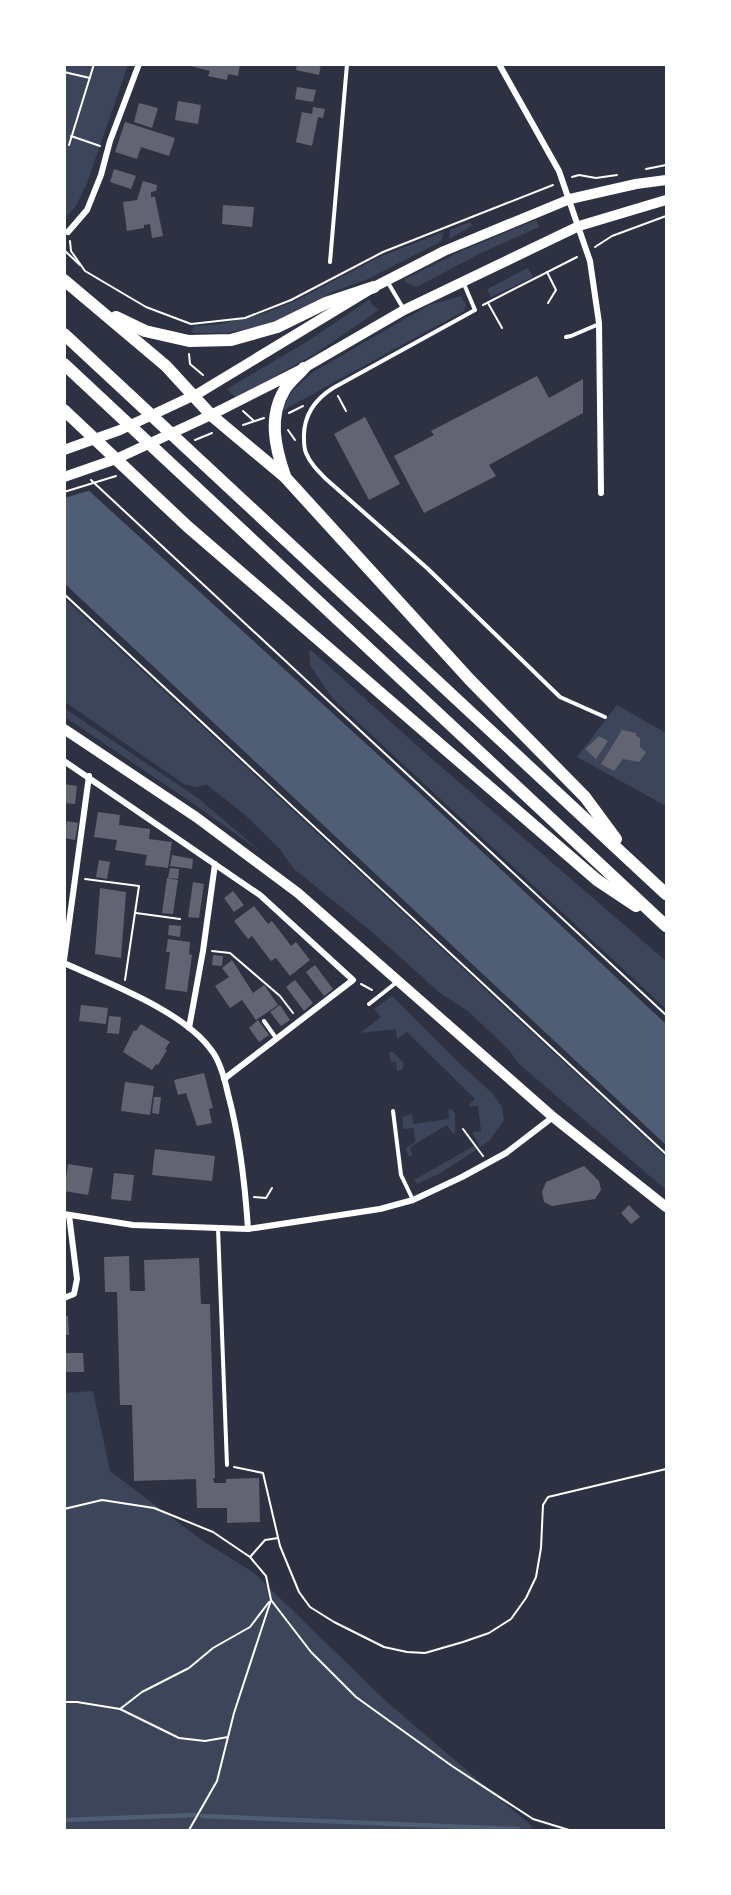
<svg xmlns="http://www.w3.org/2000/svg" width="731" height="1895" viewBox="0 0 731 1895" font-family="'Source Sans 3',sans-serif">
	<rect width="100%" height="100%" fill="#2d3142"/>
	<g fill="#3c4559">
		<path d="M64,65H128L87,183L76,206L65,219Z"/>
		<path d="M536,220L539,227L481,253L417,287L405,282V279L461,251Z"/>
		<path d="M470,222L472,226L449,239L450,230Z"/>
		<path d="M443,232L442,241L368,279L335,291L298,311L266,325L228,333H192L193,326L220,324L265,313L297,300L379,257Z"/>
		<path d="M528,268L533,277L491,297L487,289Z"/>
		<path d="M461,296L466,305L464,311L282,411L292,391L313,372L429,305Z"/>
		<path d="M370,299L371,304L379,310L315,354L236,398L227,389L308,341Z"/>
		<path d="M64,598L666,1157V1190L519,1064L509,1050L468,1011L440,993L372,932L294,869L279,848L244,814L207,785L196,787L184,784L65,702Z"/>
		<path d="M311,650L423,751L666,961V1009L332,698L310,665L309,653Z"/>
		<path d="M617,705L666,733V806L577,757Z"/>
		<path d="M64,708L198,798L260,851L194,804L65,717Z"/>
		<path d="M392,996L458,1062L493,1094L502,1107L504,1120L490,1140L480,1147L472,1132L481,1131L478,1106H468L475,1099L407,1032L397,1039L396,1029L360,1033L381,1017L374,1009Z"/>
		<path d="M389,1052H393L404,1063L402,1070L397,1071L396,1062H391Z"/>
		<path d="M448,1109H451L455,1113V1132L453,1134L447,1125L410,1147L413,1156H408L406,1148L415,1142L414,1128L403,1129L402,1117L412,1114L413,1124L449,1119Z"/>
		<path d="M474,1146L476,1150L439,1174L417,1184L414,1180Z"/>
		<path d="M93,1391L110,1471L203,1541L253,1572L388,1703L532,1826L531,1830H65V1393Z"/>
	</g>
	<path fill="#4f5d75" d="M64,468L397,772L666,1024V1145L65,584Z"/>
	<path fill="#2d3142" d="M64,465L67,466L92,490L64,498Z"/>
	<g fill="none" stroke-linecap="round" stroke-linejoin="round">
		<g stroke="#4f5d75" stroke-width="4.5">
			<path d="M202,1816L518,1829"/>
			<path d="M64,1820L194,1815"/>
		</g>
	</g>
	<g fill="#626471">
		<path d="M183,64H240L238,76L228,74L227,80L208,76L210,71Z"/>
		<path d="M297,64H321L319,75L296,70Z"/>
		<path d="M297,87L316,90L313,102L295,99Z"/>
		<path d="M178,101L201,105L198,124L175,120Z"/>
		<path d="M139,103L158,108L152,128L134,122Z"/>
		<path d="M313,107L325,109L323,118L318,117L312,146L296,142L302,112L312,114Z"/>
		<path d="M125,122L175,138L169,156L141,147L137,159L115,152Z"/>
		<path d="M114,169L136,176L131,189L110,182Z"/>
		<path d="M143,181L157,185L156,191L151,192V197H155L163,236L152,238L150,224L144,225V228L127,231L123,202L137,200Z"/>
		<path d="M223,205L254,207L252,227L222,224Z"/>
		<path d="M537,376L549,398L583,379V413L489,465L496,476L424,513L394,456L434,435L431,431Z"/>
		<path d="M365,417L400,484L369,500L334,434Z"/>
		<path d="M622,730L636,733V736L640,738V747L646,752L639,762L623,759L614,771L601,764Z"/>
		<path d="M599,736L608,741L596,759L585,749Z"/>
		<path d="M64,784L77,786L75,804L64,803Z"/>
		<path d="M98,812L120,815L119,825L150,829L149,839L172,842L168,868L145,865L147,855L115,850L117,840L94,837Z"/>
		<path d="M67,821L78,823L75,840L64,838Z"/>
		<path d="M172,855L193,859L192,869L170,866Z"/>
		<path d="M99,860L110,862L107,879L96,877Z"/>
		<path d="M170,868L179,869L178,879L168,878Z"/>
		<path d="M167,878L178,880L173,914L162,913Z"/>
		<path d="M193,882L204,884L199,918L188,917Z"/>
		<path d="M100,888L126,892L121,958L95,954Z"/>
		<path d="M233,891L244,905L234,912L224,898Z"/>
		<path d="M254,906L268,924L272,921L291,946L296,942L310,960L290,976L276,958L271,961L252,936L248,939L234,921Z"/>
		<path d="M169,925L181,926L180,937L168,935Z"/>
		<path d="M168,939L190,942L189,954L192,955L187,992L165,989L170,952H166Z"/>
		<path d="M213,955L223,956L222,966L212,965Z"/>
		<path d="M232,960L253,993L264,985L278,1005L256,1020L242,1000L230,1008L215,986L229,977L222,968Z"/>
		<path d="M315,965L333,989L324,996L306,972Z"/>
		<path d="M295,980L313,1003L304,1011L286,987Z"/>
		<path d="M81,1005L108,1008L106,1024L79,1021Z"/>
		<path d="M280,1005L290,1020L281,1026L270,1012Z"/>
		<path d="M109,1016L121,1017L119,1034L107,1033Z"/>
		<path d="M258,1020L269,1035L259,1042L249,1028Z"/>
		<path d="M141,1024L170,1042L165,1049L167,1050L158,1065L156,1064L152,1070L123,1052L134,1030L136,1031Z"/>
		<path d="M204,1073L213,1108L209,1109L212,1123L197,1126L186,1093L178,1095L174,1080Z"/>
		<path d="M125,1082L154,1086L150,1115L121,1111Z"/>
		<path d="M154,1097H161L159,1114L152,1113Z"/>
		<path d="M155,1149L215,1156L212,1181L152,1175Z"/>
		<path d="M68,1164L93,1168L88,1195L64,1191Z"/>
		<path d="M584,1166L599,1181L601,1190L595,1199L552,1206L544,1202L542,1192L546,1182Z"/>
		<path d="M114,1173L134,1175L131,1201L111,1199Z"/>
		<path d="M629,1205L640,1217L631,1224L621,1213Z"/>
		<path d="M129,1256L130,1291H145L144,1260L199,1258L201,1304H210L215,1478H213L214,1483H226V1479L259,1478L260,1522L227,1523V1508H197L196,1479L134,1481L132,1405H120L117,1292H105L104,1257Z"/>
		<path d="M64,1316H68L69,1335H64Z"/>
		<path d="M64,1353H83L84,1372H64Z"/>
	</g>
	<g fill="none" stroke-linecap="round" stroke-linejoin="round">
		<g stroke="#fff" stroke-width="2">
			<path d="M64,72L90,78"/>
			<path d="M71,136L100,146"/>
			<path d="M69,145L94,64"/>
			<path d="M646,169L666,165"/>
			<path d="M572,177L579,175L596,178L617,175"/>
			<path d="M70,241L71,251L85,271L146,307L191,324L245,318L291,300L383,252L553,185"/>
			<path d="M595,247L612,236L666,216"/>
			<path d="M64,250L80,265"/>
			<path d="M547,272L556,290L548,303"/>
			<path d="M488,303L502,328"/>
			<path d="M483,305L577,257"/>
			<path d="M189,354L190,364L203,375"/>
			<path d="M338,396L346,411"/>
			<path d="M243,411L254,421"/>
			<path d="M289,413L303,406"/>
			<path d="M243,425L264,418"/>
			<path d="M288,430L295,440"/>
			<path d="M195,440L212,433"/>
			<path d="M91,480L666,1015"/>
			<path d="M64,492L116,476"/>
			<path d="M64,594L666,1154"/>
			<path d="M85,879L139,886L125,980"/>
			<path d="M136,913L180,919"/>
			<path d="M212,951L230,953L280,996L293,1013"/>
			<path d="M361,984L372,990"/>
			<path d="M463,1129L483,1156"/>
			<path d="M254,1197L266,1198L272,1188"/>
			<path d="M234,1467L263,1473L280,1546L299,1592L310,1607L334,1622L384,1647L407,1652L425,1653L463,1642L489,1633L511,1619L526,1598L536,1577L541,1548L543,1505L548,1497L666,1469"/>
			<path d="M64,1509L102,1500L154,1508L213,1532L250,1557L266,1576L271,1600L311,1652L356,1697L452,1766L533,1819L569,1830"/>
			<path d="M250,1557L265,1540L278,1538"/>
			<path d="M64,1702H77L120,1709L179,1738L205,1741L228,1737"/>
			<path d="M120,1709L142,1692L189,1668L213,1648L250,1627L269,1602"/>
			<path d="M189,1830L217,1781L234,1713L271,1600"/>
		</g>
		<g stroke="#fff" stroke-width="4">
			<path d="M330,262L347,64"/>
			<path d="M387,281L403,308"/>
			<path d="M464,284L475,310L333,388C314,400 303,416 304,439C304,443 304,448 306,453C310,463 318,471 326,479L427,568L560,697L605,717"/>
			<path d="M566,337L571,336L599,324"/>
			<path d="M369,1004L397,982"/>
			<path d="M264,1021L276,1038"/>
			<path d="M393,1111L401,1175L413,1200"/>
			<path d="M218,1228L227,1465"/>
		</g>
		<g stroke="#fff" stroke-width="6">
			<path d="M499,64L559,171L590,261L599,323L601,493"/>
			<path d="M68,232L87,210L101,175L110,141L139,64"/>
			<path d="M64,761L260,895L353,980L224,1079"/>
			<path d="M64,960L89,776"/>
			<path d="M64,963C108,983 184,1011 212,1051C221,1063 225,1080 228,1094C240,1138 245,1184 248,1229"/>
			<path d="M189,1028L203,951L215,864"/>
			<path d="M64,1214L133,1225L248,1229L380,1209L413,1200L462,1177L506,1153L553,1117"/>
			<path d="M64,1298L74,1294L77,1279L69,1215"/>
		</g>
		<g stroke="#fff" stroke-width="10">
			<path d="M64,450L120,430L199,393L374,287L444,251L570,199L636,184L666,180"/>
			<path d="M64,477L116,459L211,415L304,368L404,310L579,226L666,200"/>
			<path d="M64,729L196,817L298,893L553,1117L666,1207"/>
		</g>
		<g stroke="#fff" stroke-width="12">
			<path d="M64,280L166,366L211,415L285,477L470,680L585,797L616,839"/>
			<path d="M116,317L145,331L189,341L231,340L277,327L326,303L374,287"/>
			<path d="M64,334L666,894"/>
			<path d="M64,364L666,926"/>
			<path d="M64,410L187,526L597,880L636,906"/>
			<path d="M285,476C275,447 268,417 285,389C289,382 298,375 304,368"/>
		</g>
	</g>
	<rect width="731" height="1895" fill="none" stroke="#ffffff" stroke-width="132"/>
</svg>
